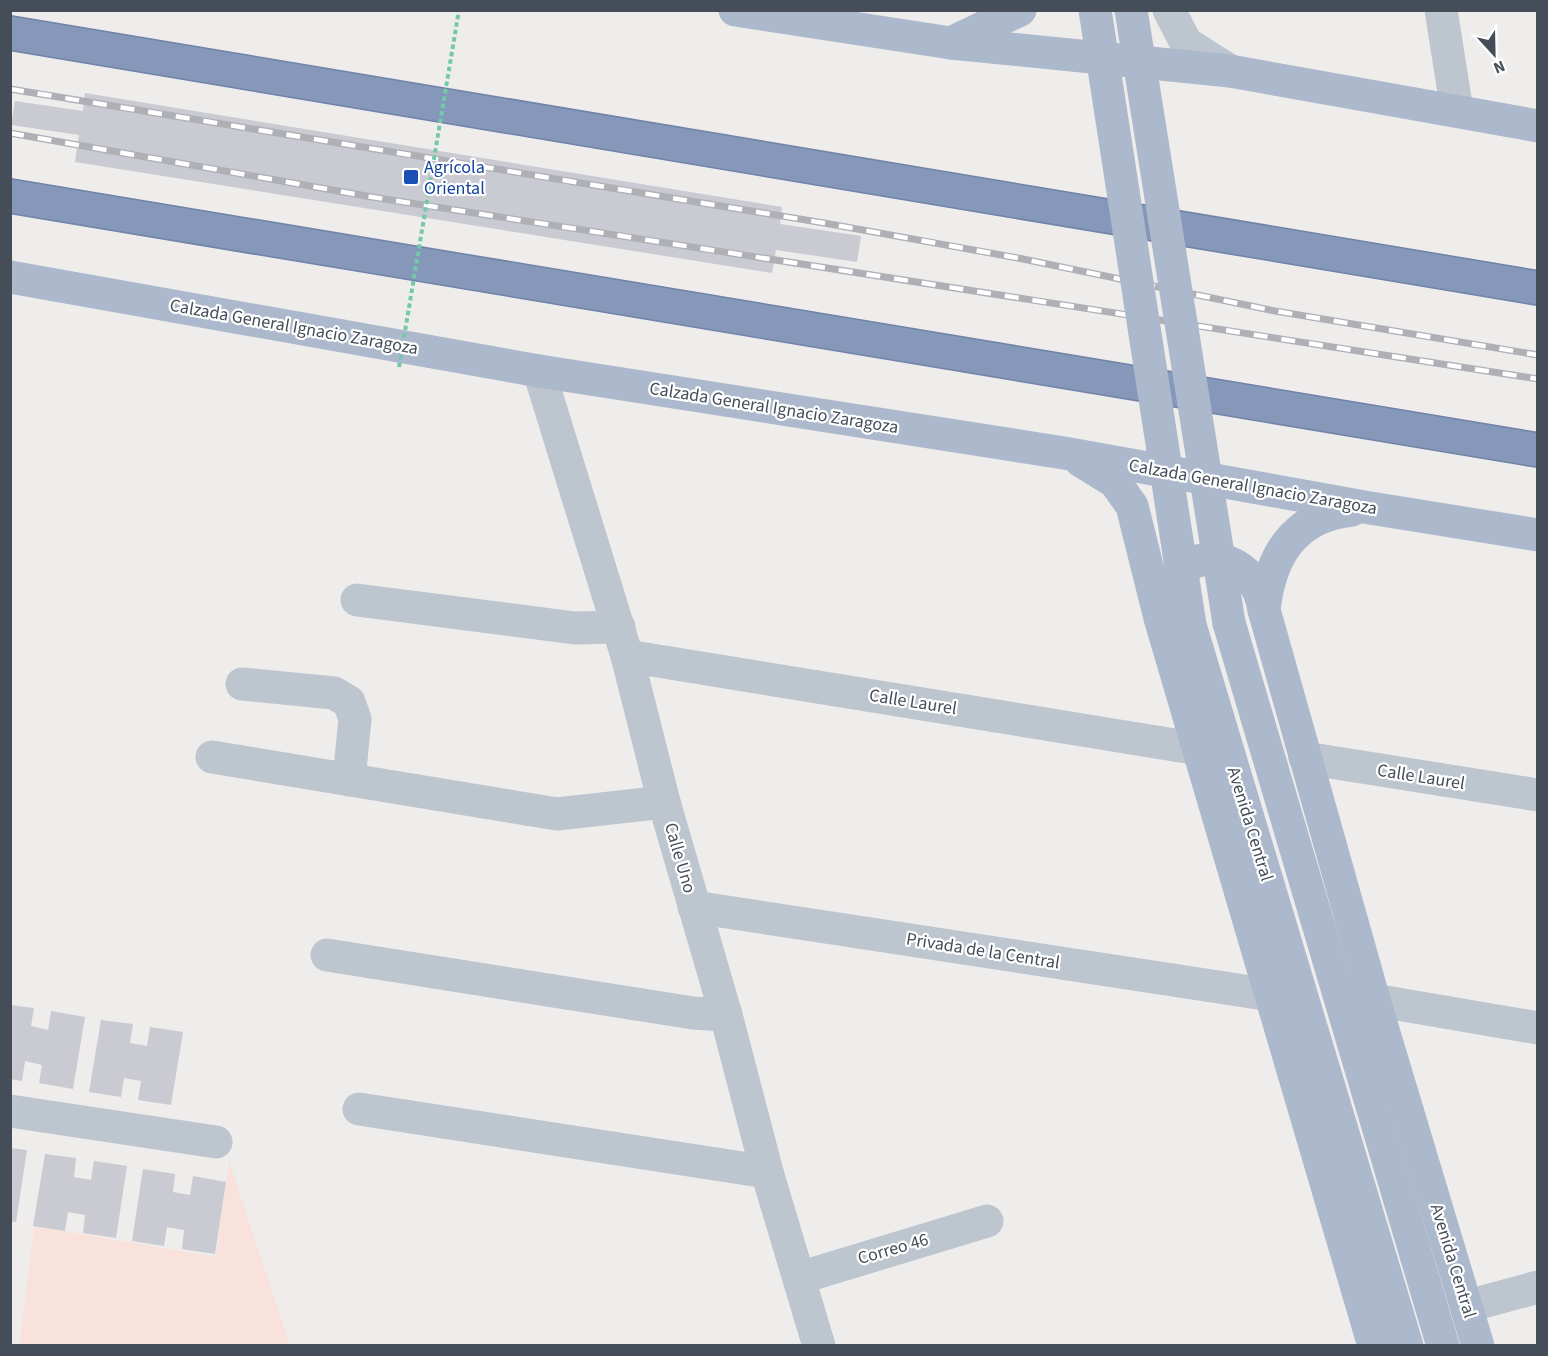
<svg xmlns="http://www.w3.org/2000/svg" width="1548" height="1356" viewBox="0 0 1548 1356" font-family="'Source Sans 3',sans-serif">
	<rect width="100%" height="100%" fill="#efecec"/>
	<path fill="#f9e2db" d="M229,1161L290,1345L19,1346L34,1226L216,1257Z"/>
	<g fill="#c9cad2">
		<path d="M85,93L782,207L780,224L861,236L857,262L776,250L772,273L75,162L79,135L11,125L15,101L83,111Z"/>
		<path d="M10,1005L34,1008L31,1026L48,1030L51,1011L85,1017L73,1089L39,1083L42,1065L25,1061L22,1081L10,1079Z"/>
		<path d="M101,1020L133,1024L130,1043L147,1046L150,1027L183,1032L171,1105L138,1100L141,1081L124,1078L121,1097L89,1092Z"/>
		<path d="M10,1148L27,1150L16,1222L10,1221Z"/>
		<path d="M45,1154L76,1158L74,1177L91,1180L94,1161L127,1166L116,1238L83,1233L85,1215L68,1212L65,1231L33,1226Z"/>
		<path d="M143,1169L175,1174L173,1192L190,1195L193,1176L226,1182L215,1254L182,1249L184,1230L167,1227L164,1246L132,1241Z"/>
	</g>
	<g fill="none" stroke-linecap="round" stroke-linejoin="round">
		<g stroke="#7083a6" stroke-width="36">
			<g id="highway">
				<path d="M10,33L1538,288"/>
				<path d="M10,196L1538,450"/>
			</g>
		</g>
		<g stroke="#bdc5ce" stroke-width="33">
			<path d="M1169,10L1186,43L1230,71"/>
			<path d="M1441,10L1457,111"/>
			<path d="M539,371L627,656L664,802L726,1015L767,1172L819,1346"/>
			<path d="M357,600L575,628L619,627"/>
			<path d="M627,656L1199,749"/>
			<path d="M242,684L334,693L349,702L355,719L349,780"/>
			<path d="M212,757L557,814L664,802"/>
			<path d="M1305,758L1538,795"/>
			<path d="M694,907L1271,995"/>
			<path d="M327,955L693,1013L726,1015"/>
			<path d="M1374,1000L1538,1028"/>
			<path d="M359,1109L767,1172"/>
			<path d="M10,1111L216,1142"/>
			<path d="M799,1278L987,1221"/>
			<path d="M1468,1306L1538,1287"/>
		</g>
		<g stroke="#acb8cb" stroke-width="33">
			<path d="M735,10L951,43L1230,71L1538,126"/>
			<path d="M951,43L1020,10"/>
			<path d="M10,277L539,371L1064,453L1370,508L1538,535"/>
			<path d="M1081,461L1115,482L1132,506L1160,618L1374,1346"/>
			<path d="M1352,510C1294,516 1270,556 1264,610L1374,1000L1478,1346"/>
			<path d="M1165,593C1188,539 1256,553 1264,610"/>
			<path d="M1229,623L1443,1346"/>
			<path d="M1190,625L1407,1346"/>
		</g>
		<use href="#highway" stroke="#8598ba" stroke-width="33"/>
		<g stroke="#aeb0b6" stroke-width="7">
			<g id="rail">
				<path d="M10,89L824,223L1018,258L1275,311L1538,355"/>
				<path d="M10,133L372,197L1538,379"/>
			</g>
		</g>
		<use href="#rail" stroke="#fff" stroke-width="4.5" stroke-dasharray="14" stroke-linecap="butt"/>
		<path stroke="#74c9a9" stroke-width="4" stroke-dasharray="4.5 3" stroke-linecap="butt" d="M399,367L459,10"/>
		<g stroke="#acb8cb" stroke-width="33">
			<path d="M1095,10L1190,625"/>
			<path d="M1131,10L1229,623"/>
		</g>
	</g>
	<rect fill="#1a4fb4" stroke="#fff" stroke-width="2" x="403" y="169" width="16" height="16" rx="3"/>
	<g text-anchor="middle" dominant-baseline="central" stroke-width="4.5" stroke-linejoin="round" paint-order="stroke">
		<g font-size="18" fill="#164399" stroke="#fff" text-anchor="start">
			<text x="424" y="167">Agrícola<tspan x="424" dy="21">Oriental</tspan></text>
		</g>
		<g font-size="18" fill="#454d59" stroke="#fff">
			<text transform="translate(294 327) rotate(10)">Calzada General Ignacio Zaragoza</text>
			<text transform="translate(774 408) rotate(9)">Calzada General Ignacio Zaragoza</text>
			<text transform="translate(1253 487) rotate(10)">Calzada General Ignacio Zaragoza</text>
			<text transform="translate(913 702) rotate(9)">Calle Laurel</text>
			<text transform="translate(1421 777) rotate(9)">Calle Laurel</text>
			<text transform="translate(1250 824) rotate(73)">Avenida Central</text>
			<text transform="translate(680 858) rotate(74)">Calle Uno</text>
			<text transform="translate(983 951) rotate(9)">Privada de la Central</text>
			<text transform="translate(893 1249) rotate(-16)">Correo 46</text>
			<text transform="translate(1453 1261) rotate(73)">Avenida Central</text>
		</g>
	</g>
	<rect width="1548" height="1356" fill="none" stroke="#454d59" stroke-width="24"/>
	<g transform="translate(1494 54) rotate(158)" stroke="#ffffff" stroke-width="4.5" paint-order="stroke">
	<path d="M0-4.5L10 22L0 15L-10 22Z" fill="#454d59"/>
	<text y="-9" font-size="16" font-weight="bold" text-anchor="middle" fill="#454d59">N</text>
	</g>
</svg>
